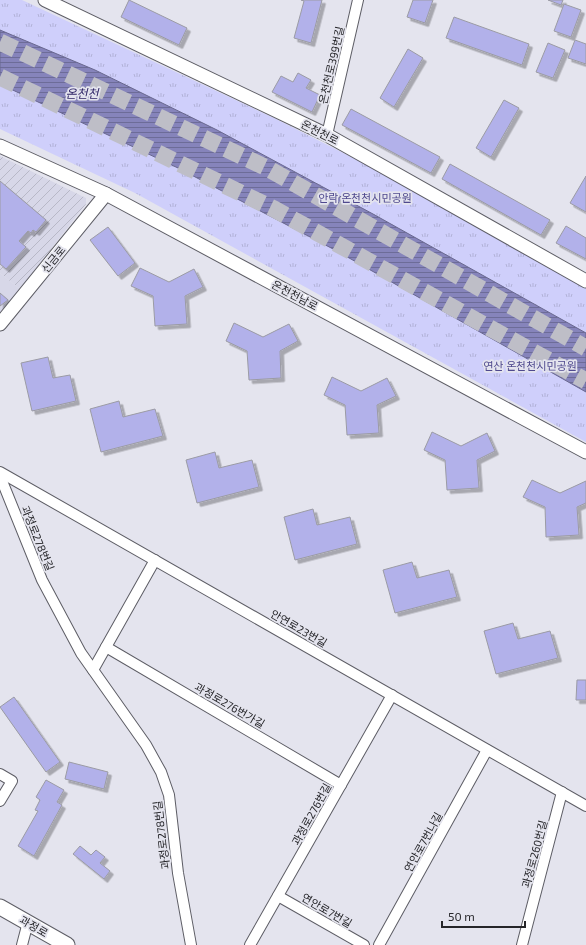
<svg xmlns="http://www.w3.org/2000/svg" width="586" height="945" viewBox="0 0 586 945" font-family="'Exo 2','Noto Sans KR',sans-serif">
	<defs>
		<pattern id="industrial-furrows" width="10" height="10" patternUnits="userSpaceOnUse"><rect width="10" height="10" fill="#d7d7e8"/><path d="M-1 1l2-2M0 10L10 0M9 11l2-2" fill="none" stroke="#b8b8c7"/></pattern>
		<pattern id="park-tufts" width="24" height="20" patternUnits="userSpaceOnUse"><rect width="24" height="20" fill="#cfcffb"/><path d="M3 7l-1-3M5 7V3M7 7l1-3M15 17l-1-3M17 17v-4M19 17l1-3" fill="none" stroke="#b2b2d7"/></pattern>
		<pattern id="water-rules" width="6" height="5" patternUnits="userSpaceOnUse"><rect width="6" height="5" fill="#8684bb"/><path d="M0 2.5h6" fill="none" stroke="#6d6c98"/></pattern>
		<filter id="shadow"><feDropShadow dx="3.5" dy="3.5" stdDeviation="0" flood-color="#0004"/></filter>
	</defs>
	<rect width="100%" height="100%" fill="#e4e4ee"/>
	<path fill="#d7d7e8" d="M0,273L20,289L0,313Z"/>
	<path fill="url(#industrial-furrows)" d="M0,156L86,198V204L20,289L0,273Z"/>
	<path fill="url(#park-tufts)" d="M0,0H22L274,118L381,172L586,285V442L135,193L0,129Z"/>
	<path fill="url(#water-rules)" stroke="#69688f" d="M0,30L95,70L217,130L373,214L586,333V392L335,250L178,168L0,84Z"/>
	<g fill="#b2b1ea" stroke="#9b9ba4" filter="url(#shadow)">
		<path d="M129,0L187,28L179,45L121,17Z"/>
		<path d="M301,0H322L311,43L294,38L304,1Z"/>
		<path d="M413,0H433L425,23L407,17Z"/>
		<path d="M548,0H563L561,5Z"/>
		<path d="M564,4L581,10L571,37L554,31Z"/>
		<path d="M454,17L529,44L522,65L446,38Z"/>
		<path d="M575,40L586,44V64L568,58Z"/>
		<path d="M548,43L565,50L553,78L536,72Z"/>
		<path d="M408,49L423,58L394,107L380,98Z"/>
		<path d="M298,73L311,80L306,88L320,95L312,112L272,92L281,76L293,82Z"/>
		<path d="M504,100L519,108L491,157L476,148Z"/>
		<path d="M351,109L440,157L431,173L342,125Z"/>
		<path d="M450,164L550,220L541,235L442,179Z"/>
		<path d="M586,176V212L570,203Z"/>
		<path d="M0,181L46,220L36,232L33,230L31,233L28,231L19,241L26,247L6,269L0,264Z"/>
		<path d="M566,226L586,238V259L556,243Z"/>
		<path d="M108,227L135,263L118,276L90,240Z"/>
		<path d="M140,268L169,282L194,269L203,287L185,296L187,324L155,326L153,296L131,286Z"/>
		<path d="M0,293L8,300L0,306Z"/>
		<path d="M234,323L263,337L289,324L298,341L280,351L281,378L249,380L247,351L226,341Z"/>
		<path d="M48,357L53,378L70,375L76,401L32,411L21,363Z"/>
		<path d="M332,377L361,391L387,378L396,396L377,405L379,433L347,435L345,405L324,395Z"/>
		<path d="M119,401L123,417L155,409L163,436L101,452L90,409Z"/>
		<path d="M432,432L461,446L487,433L495,451L477,460L479,488L447,490L445,460L424,450Z"/>
		<path d="M215,452L219,468L252,460L259,487L197,503L186,460Z"/>
		<path d="M532,480L560,493L586,481V503L577,507L579,535L546,537L545,507L523,497Z"/>
		<path d="M313,509L317,525L350,517L357,544L295,560L284,517Z"/>
		<path d="M412,562L417,578L449,570L457,597L395,613L383,570Z"/>
		<path d="M513,623L518,639L550,631L558,658L496,674L484,631Z"/>
		<path d="M577,680H586V700H576Z"/>
		<path d="M14,697L60,762L46,772L0,707Z"/>
		<path d="M69,762L108,772L104,789L65,779Z"/>
		<path d="M46,780L64,790L57,802L62,805L34,856L18,846L38,811L35,810L40,800L36,797Z"/>
		<path d="M80,846L91,855L96,850L105,857L100,863L110,871L104,879L73,854Z"/>
	</g>
	<g fill="none" stroke-linecap="round" stroke-linejoin="round">
		<g stroke="#bebec7" stroke-width="17" stroke-dasharray="17 8" stroke-linecap="butt">
			<path d="M0,42L267,168L586,348"/>
			<path d="M0,77L274,209L586,381"/>
		</g>
		<g stroke="#5d5d65" stroke-width="12">
			<g id="minor">
				<path d="M327,135L358,0"/>
				<path d="M0,472L586,806"/>
				<path d="M0,476L42,580L81,653L146,745L161,772L169,795L178,873L191,945"/>
				<path d="M106,647L341,785"/>
				<path d="M93,670L155,560"/>
				<path d="M0,774L12,781L0,801"/>
				<path d="M278,896L364,945"/>
				<path d="M22,945L28,922"/>
				<path d="M250,945L392,695"/>
				<path d="M379,945L487,750"/>
				<path d="M522,945L562,792"/>
			</g>
		</g>
		<g stroke="#5d5d65" stroke-width="15">
			<g id="tertiary">
				<path d="M45,0L327,135L586,281"/>
				<path d="M0,146L106,194L586,452"/>
				<path d="M0,324L106,194"/>
			</g>
		</g>
		<g stroke="#5d5d65" stroke-width="17">
			<path id="secondary" d="M0,907L67,945"/>
		</g>
		<use href="#minor" stroke="#fff" stroke-width="10"/>
		<use href="#tertiary" stroke="#fff" stroke-width="13"/>
		<use href="#secondary" stroke="#fff" stroke-width="15"/>
	</g>
	<g text-anchor="middle" dominant-baseline="central" stroke-width="3.5" stroke-linejoin="round" paint-order="stroke">
		<g font-size="11" fill="#252529" stroke="#e4e4ee">
			<text transform="translate(331 65) rotate(-77)">온천천로399번길</text>
			<text transform="translate(320 132) rotate(27)">온천천로</text>
			<text transform="translate(53 259) rotate(-51)">신금로</text>
			<text transform="translate(295 295) rotate(28)">온천천남로</text>
			<text transform="translate(38 538) rotate(68)">과정로278번길</text>
			<text transform="translate(299 628) rotate(30)">안연로23번길</text>
			<text transform="translate(230 705) rotate(30)">과정로276번가길</text>
			<text transform="translate(311 814) rotate(-61)">과정로276번길</text>
			<text transform="translate(161 835) rotate(-97)">과정로278번길</text>
			<text transform="translate(423 842) rotate(-61)">연안로7번나길</text>
			<text transform="translate(534 854) rotate(-75)">과정로260번길</text>
			<text transform="translate(327 910) rotate(30)">연안로7번길</text>
			<text transform="translate(34 926) rotate(30)">과정로</text>
		</g>
		<g font-size="11" fill="#4f498e" stroke="#e4e4ee">
			<text x="365" y="197">안락 온천천시민공원</text>
			<text x="530" y="365">연산 온천천시민공원</text>
		</g>
		<g font-size="12" font-style="italic" fill="#2f2567" stroke="#e4e4ee">
			<text x="82" y="93">온천천</text>
		</g>
	</g>
	<path d="M442 921v6h83v-6" fill="none" stroke="#252529" stroke-width="2"/>
	<text x="448" y="921" font-size="12" fill="#252529" stroke="#e4e4ee" stroke-width="3" paint-order="stroke">50 m</text>
</svg>
